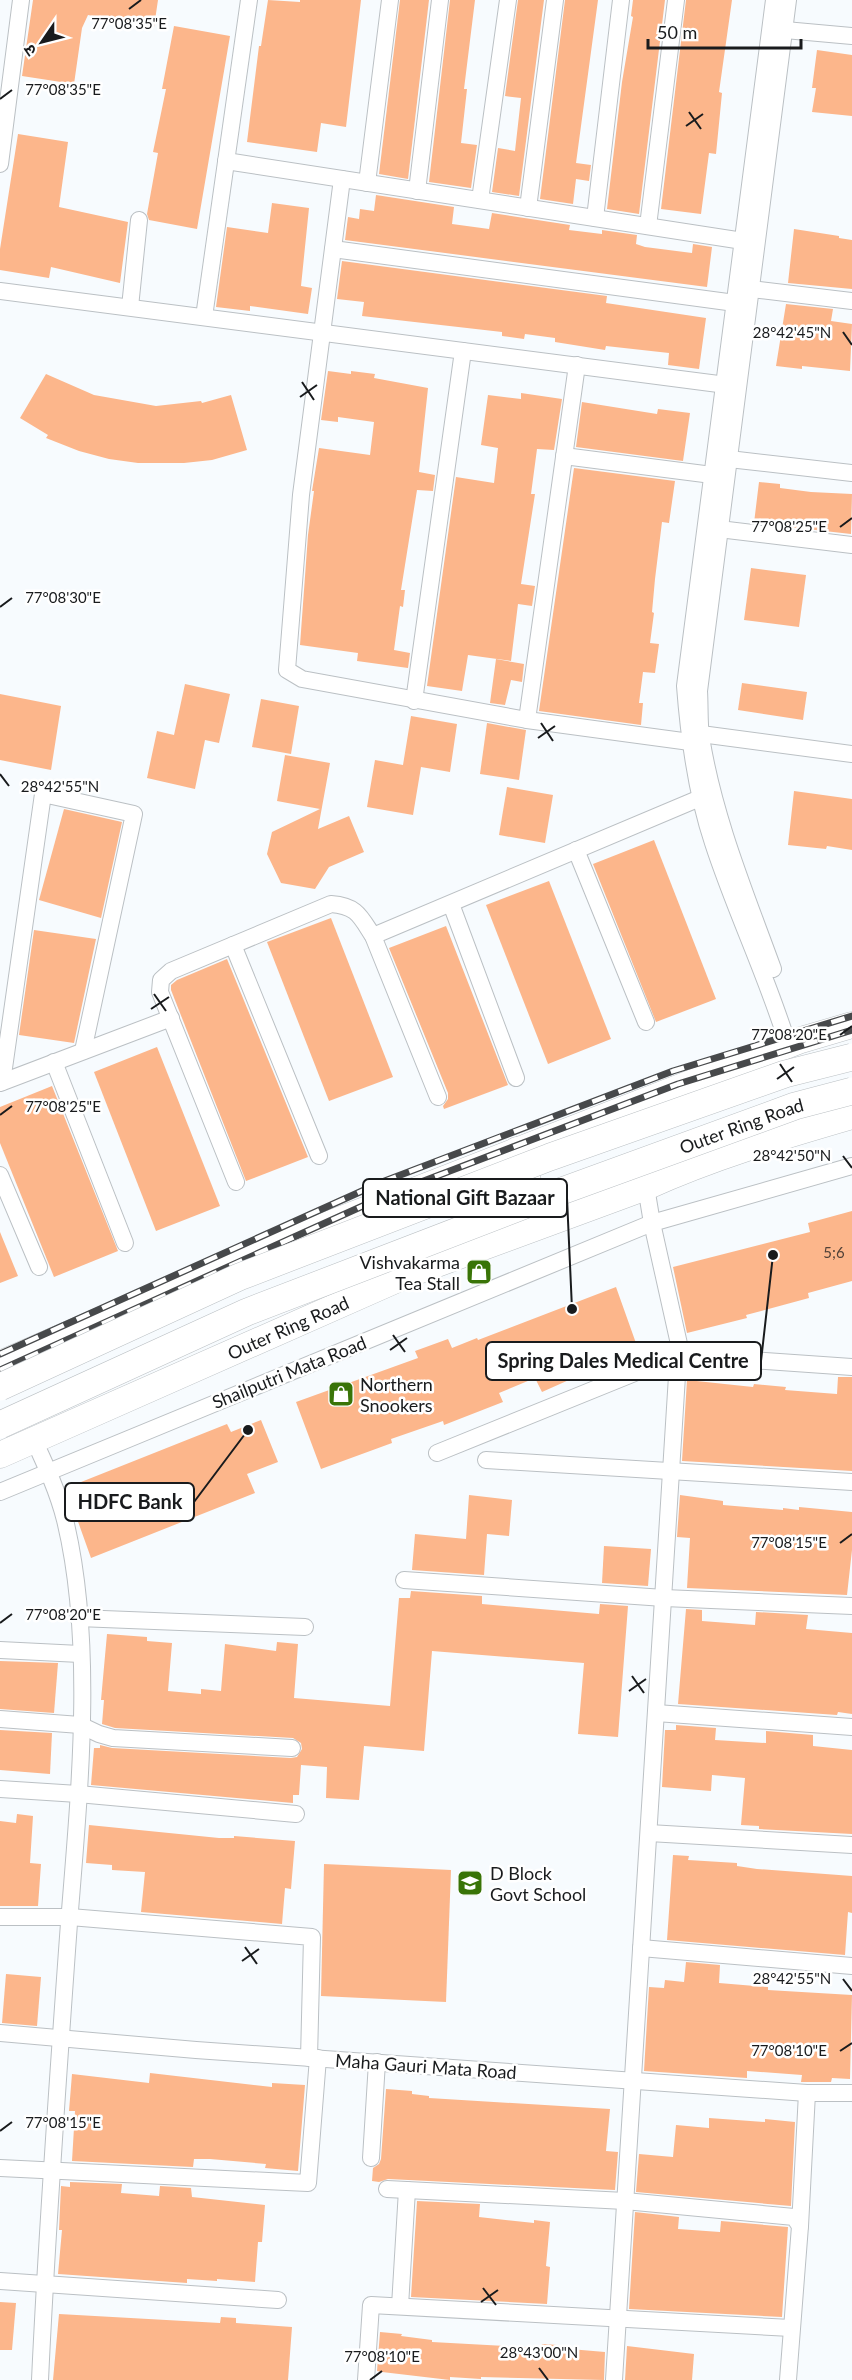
<svg xmlns="http://www.w3.org/2000/svg" width="852" height="2380" viewBox="0 0 852 2380" font-family="Lato,'Noto Sans Devanagari',sans-serif">
	<rect width="100%" height="100%" fill="#f7fbfe"/>
	<g fill="#fcb68b">
		<path d="M33,0H158L154,27L88,15L82,28L74,84L22,76Z"/>
		<path d="M268,0L300,2V0H361L346,127L321,123L317,152L247,142L259,46H261Z"/>
		<path d="M400,0H429L408,179L379,174Z"/>
		<path d="M450,0H475L464,89H467L461,143L477,145L471,188L429,182Z"/>
		<path d="M518,0H544L519,196L492,192L498,148L515,151L521,98L505,96Z"/>
		<path d="M565,0H598L576,163L591,165L589,181L576,179L573,204L540,199Z"/>
		<path d="M633,0H665L639,214L607,209L622,82L633,17L631,16Z"/>
		<path d="M686,0H732L719,92L722,93L716,154L709,153L701,214L661,209Z"/>
		<path d="M174,26L230,36L197,229L149,220L147,214L158,153L153,152L166,89H162Z"/>
		<path d="M817,50L852,55V116L812,112L816,88H812Z"/>
		<path d="M18,134L68,142L59,207L128,222L120,283L51,267L49,278L0,270V249Z"/>
		<path d="M376,195L454,207L452,224L489,229L492,213L570,225L569,230L602,234V230L637,235L636,244L645,247L692,253L693,244L712,247L707,287L345,240L348,217L359,219L360,209L374,211Z"/>
		<path d="M272,203L309,208L301,286L312,288L308,314L250,306V311L216,307L227,227L268,233Z"/>
		<path d="M794,229L839,236V238L852,240V289L788,283Z"/>
		<path d="M342,261L607,296L606,303L706,318L699,369L668,365L669,353L606,346L605,350L555,342V338L525,334L524,339L502,336V332L362,316L364,302L337,299Z"/>
		<path d="M786,304L833,309L831,321L852,324L850,371L802,366V369L776,366Z"/>
		<path d="M328,371L351,374V371L375,374L374,378L428,388L419,472L435,475L433,491L417,490L401,590H405L403,607L400,606L394,650L410,653L408,668L357,661L358,653L300,645L308,535L314,491H312L319,448L370,455L374,422L338,417V422L321,420Z"/>
		<path d="M46,374L94,395L156,406L201,401L202,403L231,395L247,450L212,460L184,463H138L109,459L79,451L46,438L48,435L20,418Z"/>
		<path d="M521,393L562,399L554,450L537,449L531,494H535L521,584L535,586L532,606L518,604L511,661L468,655L462,691L427,686L456,477L494,483L498,448L481,445L488,395L521,399Z"/>
		<path d="M582,402L657,414L658,409L690,413L683,461L576,447Z"/>
		<path d="M574,468L675,481L669,523L662,522L655,579L652,612L654,613L650,643L659,644L655,673L643,672L639,703H643L641,725L539,711Z"/>
		<path d="M759,482L780,484V488L811,492L852,494L851,534L754,523Z"/>
		<path d="M751,568L806,575L799,627L744,620Z"/>
		<path d="M496,659L524,664L522,682L511,680L505,705L490,703Z"/>
		<path d="M742,683L807,692L803,720L738,710Z"/>
		<path d="M185,684L230,694L219,743L205,740L195,789L147,778L157,731L174,735Z"/>
		<path d="M0,694L61,706L51,770L0,760Z"/>
		<path d="M261,699L299,706L291,754L252,747Z"/>
		<path d="M411,716L457,724L450,772L421,767L413,815L367,807L375,760L403,765Z"/>
		<path d="M487,723L526,730L519,780L480,774Z"/>
		<path d="M285,755L330,763L318,829L349,816L364,852L329,867L315,889L281,883L267,854L272,832L320,809L277,801Z"/>
		<path d="M507,787L553,795L545,843L499,835Z"/>
		<path d="M794,791L852,799V850L827,846L826,849L788,845Z"/>
		<path d="M64,809L122,822L101,918L39,900Z"/>
		<path d="M654,840L716,999L656,1022L593,864Z"/>
		<path d="M549,881L611,1039L548,1064L486,905Z"/>
		<path d="M331,918L393,1077L329,1101L267,942Z"/>
		<path d="M446,926L508,1085L444,1109L443,1106L448,1099V1093L389,948Z"/>
		<path d="M34,930L96,939L74,1043L19,1035Z"/>
		<path d="M227,959L308,1157L246,1181L171,990V985L177,980Z"/>
		<path d="M157,1047L220,1206L156,1231L94,1072Z"/>
		<path d="M52,1086L118,1251L54,1277L0,1143V1107Z"/>
		<path d="M852,1211V1281L808,1293L809,1298L746,1315L747,1318L687,1333L673,1267L810,1232L808,1223Z"/>
		<path d="M0,1232L18,1276L0,1283Z"/>
		<path d="M616,1287L637,1346L604,1357L607,1363L542,1392L535,1378L499,1393L503,1402L444,1425L443,1421L391,1439L392,1443L321,1469L296,1402L418,1358L415,1351L448,1339L452,1348L477,1338L478,1340Z"/>
		<path d="M838,1377H852V1471L682,1461L687,1380L753,1387L754,1384L786,1387L785,1390L837,1394Z"/>
		<path d="M261,1420L278,1462L247,1474L255,1493L91,1558L66,1488L227,1424L231,1432Z"/>
		<path d="M469,1495L512,1500L509,1536L487,1534L484,1575L412,1570L415,1534L466,1539Z"/>
		<path d="M680,1495L723,1501V1505L783,1510V1508L799,1510V1507L852,1512V1550L847,1595L687,1588L690,1538L677,1537Z"/>
		<path d="M604,1546L651,1549L648,1586L602,1583Z"/>
		<path d="M411,1591L482,1596V1604L599,1614L600,1604L628,1606L618,1737L578,1734L584,1663L432,1651L424,1751L364,1746L359,1800L326,1798L327,1767L301,1765L299,1795H293V1803L91,1785L94,1748H100V1745L112,1748L291,1758L297,1757L302,1749L301,1743L293,1738L115,1728L102,1724L104,1700H101L107,1634L147,1637V1641L172,1643L168,1691L201,1694V1689L221,1691L225,1644L276,1651L277,1642L298,1644L294,1698L390,1706L399,1598H410Z"/>
		<path d="M686,1609L702,1610V1621L755,1625L756,1612L808,1615L806,1629L852,1633V1714L838,1712L837,1715L678,1704Z"/>
		<path d="M0,1661L58,1663L54,1713L0,1709Z"/>
		<path d="M676,1725L716,1728L715,1740L766,1743V1731L813,1735V1746L852,1750V1834L759,1829V1826L741,1825L745,1778L712,1775L711,1791L662,1787L665,1730H676Z"/>
		<path d="M0,1730L52,1733L50,1774L0,1770Z"/>
		<path d="M17,1814L33,1816L30,1863L41,1864L38,1906H0V1821L16,1823Z"/>
		<path d="M89,1825L219,1838H234V1836L295,1841L291,1889L285,1888L282,1924L141,1912L145,1872L112,1870V1865L86,1863Z"/>
		<path d="M673,1855L689,1856L688,1860L737,1863V1866L757,1869L852,1876V1913L848,1912L845,1955L667,1940Z"/>
		<path d="M324,1864L451,1870L446,2002L321,1996Z"/>
		<path d="M686,1962L720,1965L719,1983L768,1987V1990L852,1995L850,2079L832,2078L831,2082H801L802,2075L747,2071V2078L644,2071L649,1987L664,1988L665,1980L684,1982Z"/>
		<path d="M6,1974L41,1977L37,2026L2,2023Z"/>
		<path d="M150,2073L272,2087V2083L305,2085L298,2171L265,2168L266,2164L210,2159H194L193,2167L72,2161L75,2111H69L72,2074L149,2083Z"/>
		<path d="M386,2089L412,2091V2094L429,2096V2098L610,2109L606,2151L618,2152L615,2190L388,2179L379,2182L372,2181L373,2168L379,2164L381,2159Z"/>
		<path d="M709,2118L765,2122V2119L795,2122L791,2206L636,2192L639,2154L673,2157L676,2125L709,2128Z"/>
		<path d="M70,2182L122,2184L121,2193L159,2196L160,2186L191,2188L192,2197L265,2205L262,2242H258L255,2282L217,2279V2281L187,2279V2283L58,2274L62,2230H59L61,2186L70,2187Z"/>
		<path d="M417,2201L480,2204L479,2217L534,2223V2220L550,2222L546,2266L550,2267L547,2304L411,2297Z"/>
		<path d="M635,2212L679,2217L678,2229L720,2232L721,2221L788,2227L782,2317L629,2309Z"/>
		<path d="M0,2302L16,2303L12,2350H0Z"/>
		<path d="M59,2314L220,2323L221,2317L236,2318V2323L292,2327L288,2380H53Z"/>
		<path d="M380,2332L402,2334L401,2336L432,2340V2342L541,2348L542,2344L558,2345V2348L605,2352L604,2380L481,2377V2379L450,2377V2380L382,2372L377,2371Z"/>
		<path d="M627,2346L694,2354L692,2380H625Z"/>
	</g>
	<g fill="none" stroke-linecap="round" stroke-linejoin="round">
		<g stroke="#bbc0c4" stroke-width="18">
			<g id="minor">
				<path d="M774,0L685,686C689,739 696,792 713,843C735,911 767,976 788,1045"/>
				<path d="M785,30L852,36"/>
				<path d="M226,161L743,241"/>
				<path d="M0,164L21,0"/>
				<path d="M342,179L301,495L287,670L302,679L527,720L690,742"/>
				<path d="M367,183L390,0"/>
				<path d="M417,191L440,0"/>
				<path d="M480,200L508,0"/>
				<path d="M528,208L555,0"/>
				<path d="M595,218L621,0"/>
				<path d="M648,226L676,0"/>
				<path d="M333,249L735,303"/>
				<path d="M751,289L852,301"/>
				<path d="M0,291L734,386"/>
				<path d="M130,307L139,220"/>
				<path d="M204,317L249,0"/>
				<path d="M564,456L712,475"/>
				<path d="M729,459L852,473"/>
				<path d="M719,529L852,545"/>
				<path d="M414,701L463,351"/>
				<path d="M527,720L577,365"/>
				<path d="M701,734L852,754"/>
				<path d="M576,850L646,1022"/>
				<path d="M451,904L516,1078"/>
				<path d="M373,936L700,798"/>
				<path d="M233,945L319,1156"/>
				<path d="M773,969C745,892 714,818 701,737C699,722 700,706 699,691L788,0"/>
				<path d="M54,1062L125,1243"/>
				<path d="M2,1082L43,794L134,814L83,1051"/>
				<path d="M0,1083L171,1018"/>
				<path d="M0,1175L39,1267"/>
				<path d="M236,1182L160,992L161,980L171,971L331,904C357,906 360,916 373,936L438,1097"/>
				<path d="M34,1440C46,1466 58,1492 65,1520C95,1644 79,1796 69,1923C58,2075 47,2228 40,2380"/>
				<path d="M437,1453L679,1355L852,1367"/>
				<path d="M486,1460L852,1482"/>
				<path d="M0,1492L652,1223L852,1166"/>
				<path d="M404,1580L664,1598L852,1606"/>
				<path d="M78,1618L305,1627"/>
				<path d="M0,1650L80,1654"/>
				<path d="M656,1713L852,1727"/>
				<path d="M0,1719L80,1725L99,1734L113,1738L292,1748"/>
				<path d="M0,1789L78,1794L296,1814"/>
				<path d="M649,1833L852,1845"/>
				<path d="M0,1917H70L312,1937L309,2058"/>
				<path d="M641,1948L852,1966"/>
				<path d="M0,2033L196,2050L807,2093H852"/>
				<path d="M371,2158L377,2062"/>
				<path d="M0,2168L308,2183L318,2058"/>
				<path d="M387,2189L625,2201L794,2217L800,2226L788,2380"/>
				<path d="M800,2226L807,2093"/>
				<path d="M0,2281L278,2300"/>
				<path d="M400,2306L407,2190"/>
				<path d="M366,2380L371,2305L791,2328"/>
				<path d="M614,2380L679,1344L652,1223L646,1187"/>
			</g>
		</g>
		<g stroke="#bbc0c4" stroke-width="27">
			<g id="primary">
				<path d="M517,1150L542,1221"/>
				<path d="M0,1364L262,1250L801,1040L852,1025"/>
				<path id="s1" d="M0,1455L407,1275L646,1187C712,1157 783,1136 852,1116"/>
			</g>
		</g>
		<use href="#minor" stroke="#fff" stroke-width="16"/>
		<use href="#primary" stroke="#fff" stroke-width="26"/>
		<g stroke="#47494b" stroke-width="7">
			<g id="rail">
				<path d="M0,1354L382,1182L673,1071L852,1016"/>
				<path d="M0,1370L387,1195L678,1084L852,1030"/>
			</g>
		</g>
		<use href="#rail" stroke="#fff" stroke-width="4.5" stroke-dasharray="14" stroke-linecap="butt"/>
		<g stroke="#bbc0c4" stroke-width="28" stroke-linecap="butt">
			<g id="trunk-bridge">
				<path d="M0,1387L239,1277L550,1157L785,1074L852,1057"/>
				<path id="s2" d="M0,1425L247,1312L559,1192L795,1106L852,1091"/>
			</g>
		</g>
		<use href="#trunk-bridge" stroke="#fff" stroke-width="27"/>
	</g>
	<path fill="none" stroke="#191b1d" stroke-width="2" d="M129,9L141,0M0,99L12,90M689,112L701,129M686,126L703,114M843,332L852,345M302,382L314,400M300,397L317,385M840,527L852,518M0,607L12,598M541,723L553,741M538,738L555,726M0,774L9,786M154,994L166,1011M151,1009L169,997M840,1035L852,1026M780,1064L792,1082M777,1079L794,1067M0,1115L12,1106M843,1156L852,1168M393,1335L405,1352M390,1350L407,1338M840,1543L852,1534M0,1623L12,1614M632,1676L644,1693M629,1691L646,1679M245,1947L257,1964M242,1961L259,1949M843,1979L852,1991M840,2051L852,2043M0,2131L12,2122M483,2288L496,2305M481,2302L498,2290M539,2368L548,2380M370,2380L382,2371"/>
	<defs>
		<g id="shop-square" transform="scale(1.35)"><rect x="-9" y="-9" width="18" height="18" rx="4" fill="#397407" stroke="#fff"/><path d="M-5-2.5h2.3a2.7 3.5 0 0 1 5.4 0H5L5.5 6h-11ZM-1.5-2.5h3a1.5 2.3 0 0 0-3 0Z" fill="#fff"/></g>
		<g id="school-square" transform="scale(1.35)"><rect x="-9" y="-9" width="18" height="18" rx="4" fill="#397407" stroke="#fff"/><path d="M0-5L7-2L0 1L-7-2ZM-4 1L0 2.5L4 1V4Q0 6-4 4Z" fill="#fff"/></g>
	</defs>
	<g fill-rule="evenodd">
		<use href="#shop-square" x="479" y="1272"/>
		<use href="#shop-square" x="341" y="1394"/>
		<use href="#school-square" x="470" y="1883"/>
	</g>
	<g text-anchor="middle" dominant-baseline="central" stroke-width="5" stroke-linejoin="round" paint-order="stroke">
		<g font-size="15" fill="#524238">
			<text x="834" y="1252">5;6</text>
		</g>
		<g font-size="18" fill="#191b1d" stroke="#fff">
			<text stroke="none"><textPath href="#s2" startOffset="800">Outer Ring Road</textPath></text>
			<text stroke="none"><textPath href="#s1" startOffset="315">Outer Ring Road</textPath></text>
			<text transform="translate(289 1372) rotate(-22)">Shailputri Mata Road</text>
			<text transform="translate(426 2066) rotate(4)">Maha Gauri Mata Road</text>
		</g>
		<g font-size="18" fill="#191b1d" stroke="#fff" text-anchor="start">
			<text x="460" y="1262" text-anchor="end">Vishvakarma<tspan x="460" dy="21">Tea Stall</tspan></text>
			<text x="360" y="1384">Northern<tspan x="360" dy="21">Snookers</tspan></text>
			<text x="490" y="1873">D Block<tspan x="490" dy="21">Govt School</tspan></text>
		</g>
	</g>
	<g font-size="15" text-anchor="middle" fill="#191b1d" stroke="#fff" stroke-width="5" stroke-linejoin="round" paint-order="stroke">
		<text x="129" y="29">77°08'35"E</text>
		<text x="63" y="95">77°08'35"E</text>
		<text x="792" y="338">28°42'45"N</text>
		<text x="789" y="532">77°08'25"E</text>
		<text x="63" y="603">77°08'30"E</text>
		<text x="60" y="792">28°42'55"N</text>
		<text x="789" y="1040">77°08'20"E</text>
		<text x="63" y="1112">77°08'25"E</text>
		<text x="792" y="1161">28°42'50"N</text>
		<text x="789" y="1548">77°08'15"E</text>
		<text x="63" y="1620">77°08'20"E</text>
		<text x="792" y="1984">28°42'55"N</text>
		<text x="789" y="2056">77°08'10"E</text>
		<text x="63" y="2128">77°08'15"E</text>
		<text x="539" y="2358">28°43'00"N</text>
		<text x="382" y="2362">77°08'10"E</text>
	</g>
	<path fill="none" stroke="#191b1d" stroke-width="2" d="M572 1309L567 1198M773 1255L761 1361M248 1430L194 1502"/>
	<g fill="#191b1d" stroke="#fff" stroke-width="2">
		<circle cx="572" cy="1309" r="6"/>
		<circle cx="773" cy="1255" r="6"/>
		<circle cx="248" cy="1430" r="6"/>
	</g>
	<g fill="#fff" stroke="#191b1d" stroke-width="2">
		<rect x="363" y="1179" width="204" height="38" rx="6"/>
		<rect x="486" y="1342" width="275" height="38" rx="6"/>
		<rect x="65" y="1483" width="129" height="38" rx="6"/>
	</g>
	<g font-size="20" text-anchor="middle" font-weight="bold" fill="#191b1d">
		<text x="465" y="1205">National Gift Bazaar</text>
		<text x="623" y="1368">Spring Dales Medical Centre</text>
		<text x="130" y="1509">HDFC Bank</text>
	</g>
	<g transform="translate(42 42) rotate(235)" stroke="#ffffff" stroke-width="4.5" paint-order="stroke">
	<path d="M0-4.5L10 22L0 15L-10 22Z" fill="#191b1d"/>
	<text y="-9" font-size="16" font-weight="bold" text-anchor="middle" fill="#191b1d">उ</text>
	</g>
	<path d="M648 39v9h153v-9" fill="none" stroke="#191b1d" stroke-width="3"/>
	<text x="657" y="39" font-size="18" fill="#191b1d" stroke="#ffffff" stroke-width="4.5" paint-order="stroke">50 m</text>
</svg>
